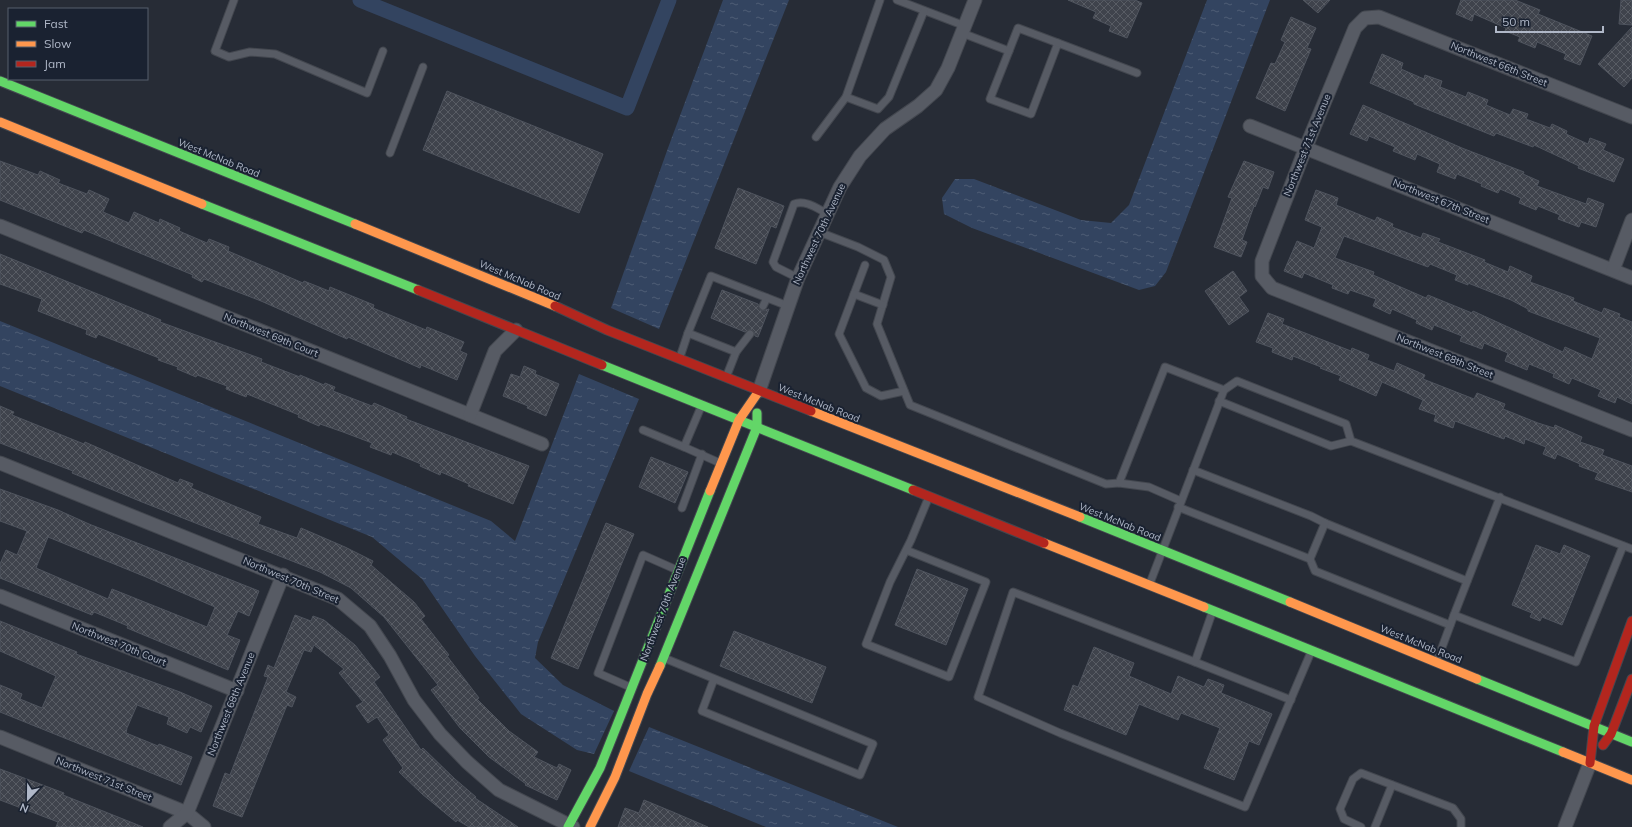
<svg xmlns="http://www.w3.org/2000/svg" width="1632" height="827" viewBox="0 0 1632 827" font-family="Mulish,sans-serif">
	<defs>
		<pattern id="water-ripples" width="26" height="14" patternUnits="userSpaceOnUse"><rect width="26" height="14" fill="#334460"/><path d="M2 4q2-2 4 0t4 0M15 11q2-2 4 0t4 0" fill="none" stroke="#4e5d75"/></pattern>
		<pattern id="building-cross-hatch" width="8" height="8" patternUnits="userSpaceOnUse"><rect width="8" height="8" fill="#3f434c"/><path d="M0 0l8 8M0 8l8-8" fill="none" stroke="#585c64"/></pattern>
	</defs>
	<rect width="100%" height="100%" fill="#272c36"/>
	<g fill="url(#water-ripples)">
		<path d="M723,0H789L659,329L611,308L668,148Z"/>
		<path d="M1207,0H1270L1166,272L1155,286L1139,290L972,228L944,214L942,198L955,179H974L1081,220L1111,223L1129,205Z"/>
		<path d="M0,321L491,521L515,541L579,374L639,399L538,642L535,658L563,685L614,711L594,754L577,750L521,714L475,656L422,579L372,537L0,386Z"/>
		<path d="M649,727L898,827H766L629,771Z"/>
	</g>
	<g fill="none" stroke-linecap="round" stroke-linejoin="round">
		<path stroke="#334460" stroke-width="15" d="M360,0L627,108L669,0"/>
	</g>
	<g fill="url(#building-cross-hatch)" stroke="#4f545e" fill-rule="evenodd">
		<path d="M1068,0H1135L1142,3L1127,38L1109,31L1111,26L1093,18L1096,12Z"/>
		<path d="M1303,0H1330L1318,13Z"/>
		<path d="M1461,0H1515L1540,10L1538,14L1592,36L1580,65L1564,59L1566,54L1537,42L1535,48L1518,41L1520,37L1505,31L1506,28L1474,14L1472,21L1456,14Z"/>
		<path d="M1621,0H1632V25L1619,24Z"/>
		<path d="M1291,17L1316,28L1307,48L1311,49L1285,111L1256,98L1271,63L1275,64L1285,42L1281,40Z"/>
		<path d="M1632,27V78L1624,87L1598,64Z"/>
		<path d="M1382,54L1403,63L1401,69L1424,79L1425,75L1442,81L1440,87L1466,97L1468,92L1488,100L1486,105L1510,115L1513,109L1528,114L1526,119L1550,128L1552,124L1567,131L1566,134L1588,144L1590,138L1606,144L1603,150L1624,159L1614,182L1578,168L1579,166L1534,145L1533,147L1496,133L1494,136L1414,104V102L1370,83Z"/>
		<path d="M447,91L603,154L579,213L423,150Z"/>
		<path d="M1363,105L1462,148L1524,172L1523,174L1539,181L1537,186L1586,204L1588,198L1604,204L1596,227L1581,222L1579,227L1558,219L1560,215L1538,206L1536,210L1519,203L1521,198L1500,189L1498,193L1481,186L1482,184L1457,174L1455,179L1437,172L1440,164L1417,154L1415,160L1393,151L1395,147L1369,136L1367,141L1350,134Z"/>
		<path d="M0,161L38,175L40,171L60,180L58,183L87,194L89,190L109,199L103,212L129,223L134,212L159,223L160,219L180,228L179,231L207,243L209,239L229,247L228,251L303,283L304,281L329,291L330,287L374,305L373,308L402,320L426,330L427,327L464,342L460,351L467,354L457,380L421,365L420,368L348,337L347,339L261,301L204,279L202,282L192,277L193,275L84,230L82,233L0,200Z"/>
		<path d="M1244,161L1274,172L1268,189L1263,187L1255,207L1254,206L1242,240L1247,242L1241,257L1214,247L1232,198L1228,197Z"/>
		<path d="M738,188L784,206L776,228L771,226L756,264L715,248Z"/>
		<path d="M1316,190L1338,198L1336,205L1375,221L1377,217L1393,224L1392,227L1421,238L1423,233L1440,239L1438,242L1485,260L1484,262L1508,272L1510,266L1532,276L1530,282L1574,298L1573,301L1602,313L1604,308L1620,314L1619,317L1632,322V404L1617,397L1615,403L1598,396L1601,390L1572,378L1569,384L1553,377L1554,374L1529,364L1527,370L1505,361L1508,353L1484,343L1482,349L1460,341L1462,336L1434,325L1432,330L1416,323L1417,320L1392,309L1390,314L1373,306L1376,299L1350,290L1348,294L1332,288L1333,285L1304,273L1302,278L1284,271L1297,241L1314,248L1322,227L1305,220ZM1344,236L1428,267L1430,264L1457,275L1455,280L1468,285V283L1511,300L1528,309V311L1600,338L1592,359L1565,347L1563,352L1473,311L1472,313L1428,295L1426,298L1373,275L1374,272L1335,258Z"/>
		<path d="M0,254L161,320L160,322L262,359L261,362L300,377V375L324,385L325,383L335,387L333,391L372,406L374,403L407,417L406,419L529,466L513,504L468,486L469,484L441,472L440,475L420,466L421,464L392,452L391,455L370,447L372,443L343,432L320,424L319,426L298,417L299,415L247,394L246,397L226,389L227,386L197,375L196,377L177,369L178,367L158,360L159,358L98,334L96,338L86,334L87,330L38,311L42,299L0,284Z"/>
		<path d="M1233,271L1247,291L1239,297L1249,311L1229,325L1205,291Z"/>
		<path d="M722,290L758,304L761,311L769,309L758,337L755,336L754,332L751,329L745,332L711,318Z"/>
		<path d="M1268,313L1284,319L1282,324L1351,351L1352,348L1369,355L1367,360L1394,371L1397,363L1425,375L1423,379L1474,399L1477,393L1505,404L1503,409L1538,423L1554,428L1555,425L1582,437L1580,442L1604,450L1602,455L1632,466V492L1595,479L1598,473L1579,466L1580,464L1557,454L1555,459L1543,454L1546,447L1525,439L1524,444L1505,436L1504,439L1455,421L1453,428L1434,421L1436,415L1419,409L1423,400L1382,382L1376,396L1339,380L1341,376L1320,368L1321,367L1293,356L1292,360L1272,352L1273,348L1256,342Z"/>
		<path d="M524,366L536,371L535,374L559,384L546,416L527,408L528,406L503,396L511,374L520,377Z"/>
		<path d="M0,406L14,412L12,415L84,444L85,442L178,483L180,479L193,484L191,488L261,517L258,524L297,538L301,528L345,547L373,561L371,565L414,602L425,616L421,619L449,655L447,656L479,698L477,699L509,731L538,752L534,757L557,768L559,764L571,770L557,800L525,785L526,784L489,757L460,728L431,690L438,685L384,617L351,588L320,572L142,502L72,473L73,471L0,443Z"/>
		<path d="M651,457L688,472L675,503L639,487Z"/>
		<path d="M0,489L58,510L89,524L259,591L249,616L238,611L227,635L240,640L228,670L127,628L128,626L94,612L92,615L0,578V564L6,550L17,555L27,531L0,521ZM48,537L146,577L215,607L207,627L112,589L108,599L36,568Z"/>
		<path d="M606,523L634,534L578,669L551,658Z"/>
		<path d="M1536,545L1560,554L1564,545L1590,556L1562,625L1542,617L1540,621L1530,617L1532,613L1512,605Z"/>
		<path d="M917,569L968,589L946,645L895,625Z"/>
		<path d="M295,615L311,621L313,616L324,620L355,645L380,677L374,682L421,750L423,748L455,779L476,797L475,798L518,827H469L457,820L456,822L422,794L399,772L403,768L383,740L389,735L377,717L368,723L356,706L363,702L339,673L344,669L314,645L311,652L304,650L286,692L296,697L292,707L287,705L242,817L213,806L225,773L230,775L240,749L268,677L264,676L268,665L274,668Z"/>
		<path d="M0,621L77,652L76,654L180,692L212,706L201,732L190,727L187,733L167,724L169,717L137,705L127,728L126,733L158,746L159,744L192,757L181,785L0,712V685L22,694L20,699L42,708L56,676L0,651Z"/>
		<path d="M734,631L826,667L812,703L720,666Z"/>
		<path d="M1094,647L1134,663L1129,676L1171,694L1178,676L1204,687L1208,679L1224,685L1221,693L1272,714L1259,745L1249,741L1234,780L1204,768L1220,728L1181,713L1178,720L1139,704L1126,735L1064,710L1073,685L1078,687Z"/>
		<path d="M0,769L64,793L63,795L143,827H56L58,822L0,800Z"/>
		<path d="M644,800L673,812L708,827H618L625,808L639,813Z"/>
	</g>
	<g fill="none" stroke-linecap="round" stroke-linejoin="round">
		<g stroke="#43474f" stroke-width="9">
			<g id="lane">
				<path d="M234,0L215,51L229,57L250,52L275,54L367,93L383,51"/>
				<path d="M897,0L965,26"/>
				<path d="M962,33L1009,51L990,99L1031,114L1058,43L1137,73"/>
				<path d="M1009,51L1018,28L1058,43"/>
				<path d="M846,97L878,109L889,97L924,11"/>
				<path d="M816,137L846,97L880,0"/>
				<path d="M390,153L423,67"/>
				<path d="M819,232L858,247L884,260L891,277L877,324L910,405L1106,484L1119,483L1165,367L1224,390L1237,381L1346,424L1351,441L1632,549"/>
				<path d="M865,265L839,334L866,388L881,396L904,391"/>
				<path d="M798,278L776,267L773,262L794,204C805,199 818,209 828,214"/>
				<path d="M854,294L883,305"/>
				<path d="M763,306L767,298"/>
				<path d="M736,352L688,333L711,276L788,306"/>
				<path d="M680,357L688,333"/>
				<path d="M727,375L736,352L750,334"/>
				<path d="M1219,401L1331,446L1351,441"/>
				<path d="M643,430L684,447L701,407"/>
				<path d="M684,447L720,463"/>
				<path d="M1193,470L1311,516L1325,523L1467,581"/>
				<path d="M1119,483L1149,487L1181,501"/>
				<path d="M1178,507L1310,559L1315,571L1450,625"/>
				<path d="M682,508L702,454"/>
				<path d="M906,550L986,582L949,677L866,644L890,582L911,540L928,499"/>
				<path d="M1310,559L1325,523"/>
				<path d="M1150,583L1224,390"/>
				<path d="M1212,613L1195,662L1291,700"/>
				<path d="M1454,615L1500,497"/>
				<path d="M664,658L873,744L860,775L702,711L714,679"/>
				<path d="M1437,661L1454,615L1576,662L1623,546"/>
				<path d="M1195,662L1013,592L978,697L1060,733L1245,807L1311,652"/>
				<path d="M630,687L598,673L643,555L677,570"/>
				<path d="M1361,827L1344,819L1340,809L1353,779L1361,773L1453,808L1461,819V827"/>
				<path d="M1375,827L1392,785"/>
			</g>
		</g>
		<g stroke="#43474f" stroke-width="15">
			<g id="street">
				<path d="M1632,117L1379,17L1365,18L1355,28L1306,147L1262,261V276L1272,288L1632,430"/>
				<path d="M1250,126L1632,278"/>
				<path d="M0,226L542,444"/>
				<path d="M1613,270L1632,220"/>
				<path d="M759,391L798,278L840,187L860,156L885,129L918,106L936,90L948,68L975,0"/>
				<path d="M470,415L495,351L516,330"/>
				<path d="M0,463L338,599L370,626L390,656L414,700L440,734L467,762L499,790L573,827"/>
				<path d="M0,596L237,691"/>
				<path d="M0,737L187,813L204,827"/>
				<path d="M170,827L187,813L283,575"/>
				<path d="M1565,827L1590,763"/>
			</g>
		</g>
		<g stroke="#43474f" stroke-width="11">
			<g id="fast">
				<path d="M0,81L355,224"/>
				<path d="M202,204L418,290"/>
				<path d="M602,365L913,490"/>
				<path d="M1080,517L1290,602"/>
				<path d="M1204,607L1563,752"/>
				<path d="M660,666L757,427V413"/>
				<path d="M1477,679L1632,742"/>
				<path d="M568,827L600,768L710,491"/>
			</g>
		</g>
		<g stroke="#43474f" stroke-width="11">
			<g id="slow">
				<path d="M0,122L202,204"/>
				<path d="M355,224L555,306"/>
				<path d="M811,411L1080,517"/>
				<path d="M710,491L739,420L759,391"/>
				<path d="M1044,543L1204,607"/>
				<path d="M1290,602L1477,679"/>
				<path d="M1563,752L1632,780"/>
				<path d="M590,827L615,777L647,694L660,666"/>
			</g>
		</g>
		<g stroke="#43474f" stroke-width="11">
			<g id="jam">
				<path d="M418,290L602,365"/>
				<path d="M555,306L607,330L811,411"/>
				<path d="M913,490L1044,543"/>
				<path d="M1603,745L1611,734L1632,679"/>
				<path d="M1590,763L1594,726L1632,621"/>
			</g>
		</g>
		<use href="#lane" stroke="#575b64" stroke-width="7"/>
		<use href="#street" stroke="#575b64" stroke-width="13"/>
		<use href="#fast" stroke="#63d668" stroke-width="9"/>
		<use href="#slow" stroke="#ff974d" stroke-width="9"/>
		<use href="#jam" stroke="#b3261e" stroke-width="9"/>
	</g>
	<g text-anchor="middle" dominant-baseline="central" stroke-width="4" stroke-linejoin="round" paint-order="stroke">
		<g font-size="10" fill="#b0b8c8" stroke="#1a2231">
			<text transform="translate(1499 64) rotate(22)">Northwest 66th Street</text>
			<text transform="translate(1307 145) rotate(-68)">Northwest 71st Avenue</text>
			<text transform="translate(219 158) rotate(22)">West McNab Road</text>
			<text transform="translate(1441 201) rotate(22)">Northwest 67th Street</text>
			<text transform="translate(819 234) rotate(-65)">Northwest 70th Avenue</text>
			<text transform="translate(520 280) rotate(23)">West McNab Road</text>
			<text transform="translate(271 335) rotate(22)">Northwest 69th Court</text>
			<text transform="translate(1445 356) rotate(22)">Northwest 68th Street</text>
			<text transform="translate(819 403) rotate(22)">West McNab Road</text>
			<text transform="translate(1120 522) rotate(22)">West McNab Road</text>
			<text transform="translate(291 580) rotate(23)">Northwest 70th Street</text>
			<text transform="translate(663 609) rotate(-69)">Northwest 70th Avenue</text>
			<text transform="translate(119 644) rotate(22)">Northwest 70th Court</text>
			<text transform="translate(1421 644) rotate(22)">West McNab Road</text>
			<text transform="translate(231 704) rotate(-68)">Northwest 68th Avenue</text>
			<text transform="translate(104 779) rotate(22)">Northwest 71st Street</text>
		</g>
	</g>
	<rect x="8" y="8" width="140" height="72" fill="#1a2231" stroke="#565e6d"/>
	<rect x="16" y="21" width="20" height="6" fill="#63d668" stroke="#565e6d"/>
	<text x="44" y="28" font-size="12" fill="#b0b8c8">Fast</text>
	<rect x="16" y="41" width="20" height="6" fill="#ff974d" stroke="#565e6d"/>
	<text x="44" y="48" font-size="12" fill="#b0b8c8">Slow</text>
	<rect x="16" y="61" width="20" height="6" fill="#b3261e" stroke="#565e6d"/>
	<text x="44" y="68" font-size="12" fill="#b0b8c8">Jam</text>
	<g transform="translate(28 799) rotate(202)" stroke="#1a2231" stroke-width="3" paint-order="stroke">
	<path d="M0-3L7 15L0 10L-7 15Z" fill="#b0b8c8"/>
	<text y="-6" font-size="11" font-weight="bold" text-anchor="middle" fill="#b0b8c8">N</text>
	</g>
	<path d="M1496 26v6h107v-6" fill="none" stroke="#b0b8c8" stroke-width="2"/>
	<text x="1502" y="26" font-size="12" fill="#b0b8c8" stroke="#1a2231" stroke-width="3" paint-order="stroke">50 m</text>
</svg>
